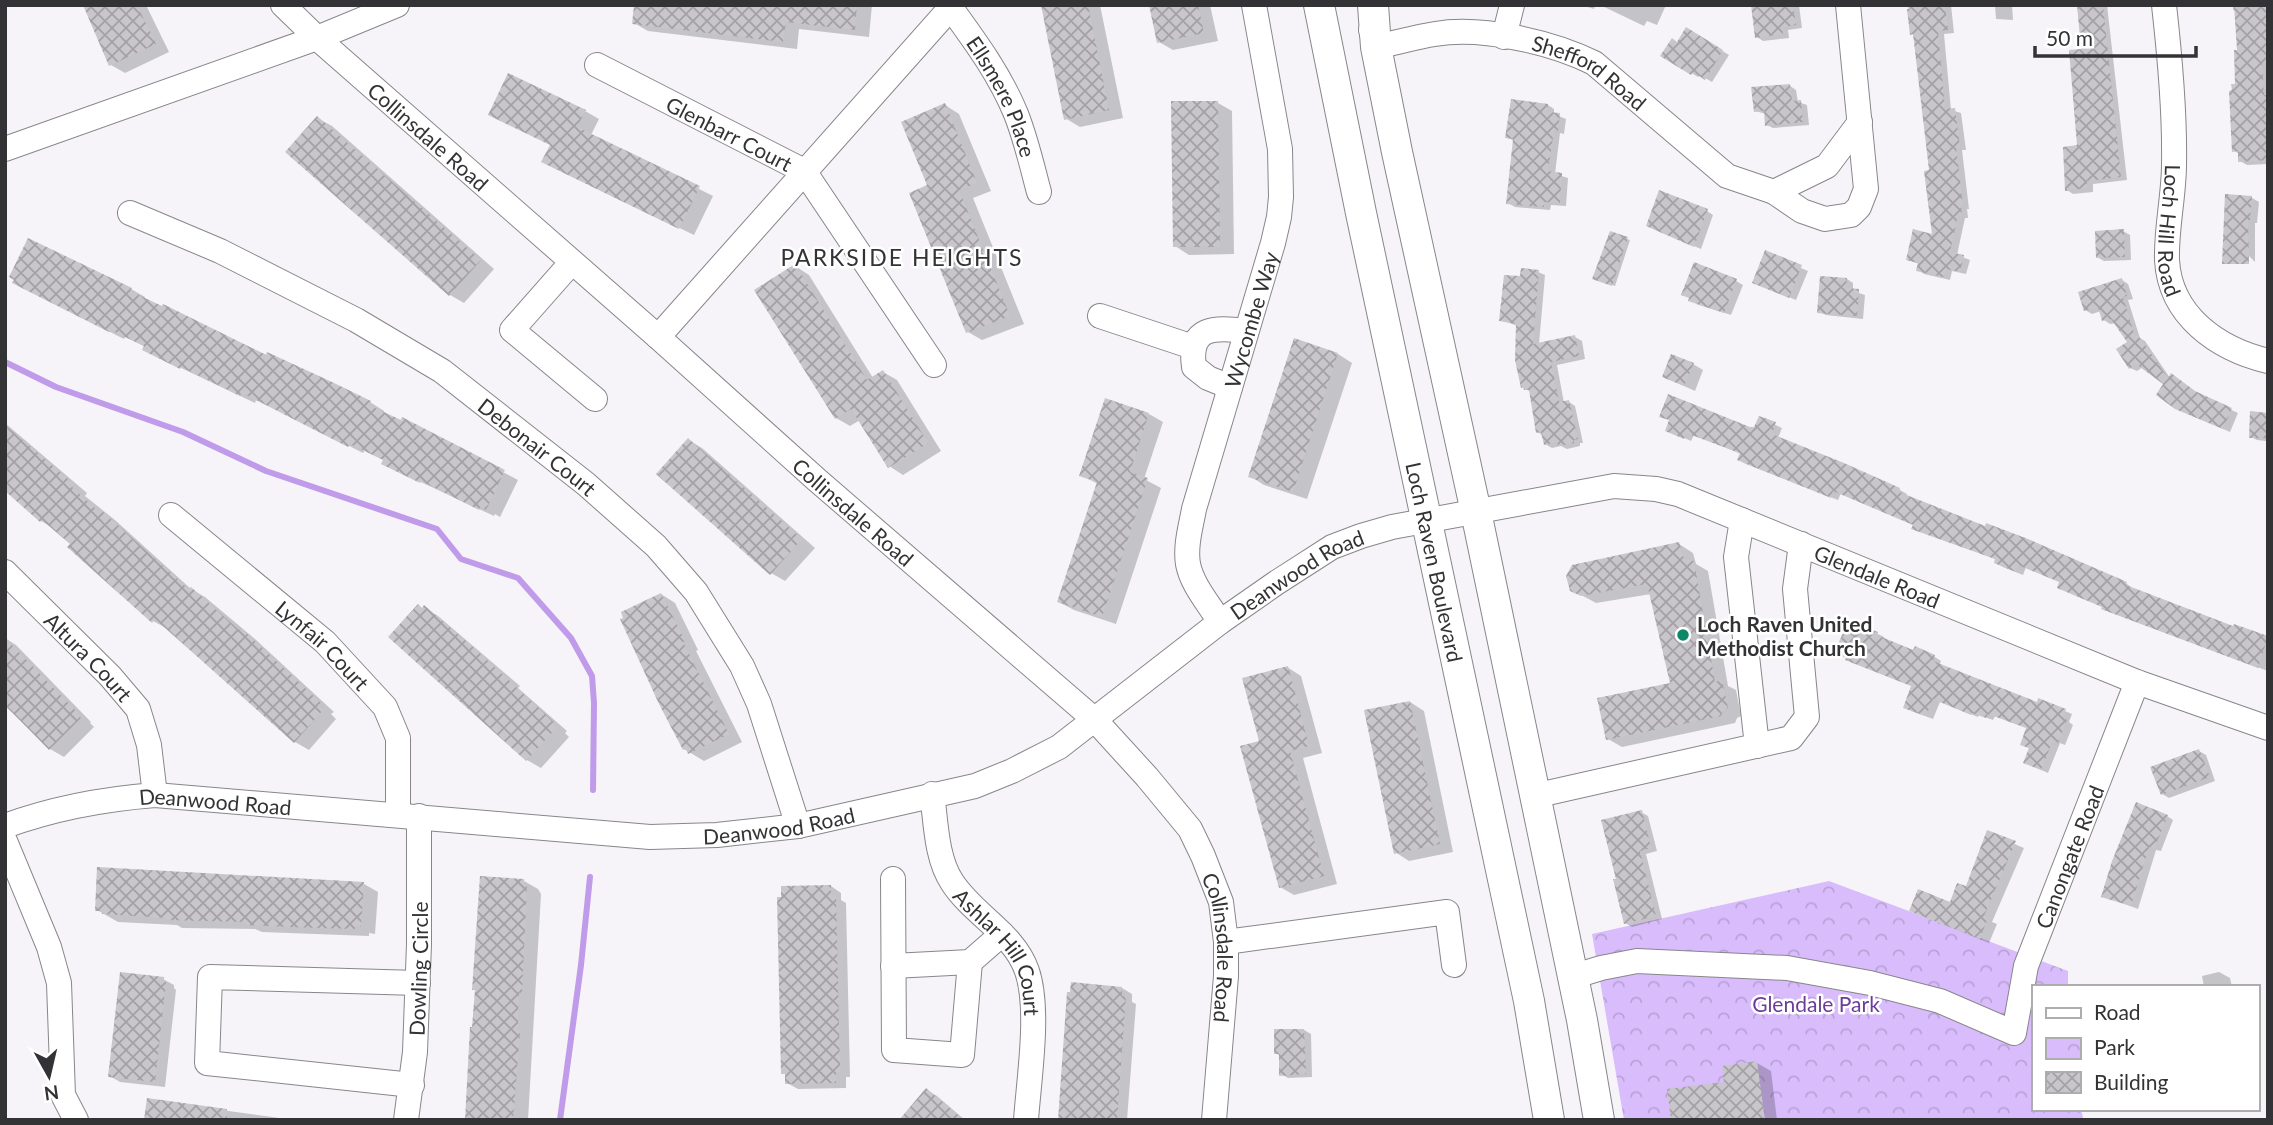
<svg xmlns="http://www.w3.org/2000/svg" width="2273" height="1125" viewBox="0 0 2273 1125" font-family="Lato,sans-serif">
	<defs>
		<pattern id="park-crowns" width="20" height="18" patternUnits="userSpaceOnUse" patternTransform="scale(1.75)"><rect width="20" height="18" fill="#d8bcfb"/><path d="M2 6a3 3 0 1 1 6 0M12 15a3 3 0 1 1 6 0" fill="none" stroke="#baa2d8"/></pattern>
		<pattern id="building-cross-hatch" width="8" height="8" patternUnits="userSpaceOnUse" patternTransform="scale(1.75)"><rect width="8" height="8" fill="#c8c6cb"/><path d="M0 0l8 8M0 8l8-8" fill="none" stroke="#a3a1a6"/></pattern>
	</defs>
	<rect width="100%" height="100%" fill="#f6f4f9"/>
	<path fill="url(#park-crowns)" d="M1829,881L2068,971V987H2033V1109H2081L2083,1118L2097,1120H1624L1592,934Z"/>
	<g fill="#0003">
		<path d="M84,5H146L169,52L125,73L111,65Z"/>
		<path d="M636,5H872L869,37L799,29L797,49L648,31L634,23Z"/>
		<path d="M1042,5H1100L1123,118L1080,127L1065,118Z"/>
		<path d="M1151,5H1210L1218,41L1173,50L1159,42Z"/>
		<path d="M1581,5H1595L1594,9Z"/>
		<path d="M1600,5H1666L1657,25L1647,21L1644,26Z"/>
		<path d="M1752,5H1799L1802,28L1788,30L1789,38L1763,41L1757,37Z"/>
		<path d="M1908,5H1951L1954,33L1944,34L1951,110L1961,113L1966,150H1962L1969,209H1967L1968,218H1965L1957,255L1970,260L1966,274L1952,271L1950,280L1924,274L1918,270L1919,264L1908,260L1934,236L1931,172L1915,36L1912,34Z"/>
		<path d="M1995,5H2012L2013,20L1996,19Z"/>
		<path d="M2079,5H2107L2127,180L2093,184V192L2073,194L2067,190L2079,147L2083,51Z"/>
		<path d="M2233,5H2268V164L2247,165L2240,161V154L2234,151L2239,51L2237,11L2233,10Z"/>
		<path d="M1687,29L1729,55L1712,82L1700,75L1698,77L1663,55L1678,44Z"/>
		<path d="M1790,86L1796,90L1798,102L1807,105L1809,125L1773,128L1767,125L1766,114L1755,111Z"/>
		<path d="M1218,103L1232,111L1234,254L1189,255L1175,246Z"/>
		<path d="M945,105L959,114L991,191L973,198L1024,324L982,340L968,332L929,186Z"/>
		<path d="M1548,105L1554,109V114L1566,119L1564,134L1560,133L1555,174L1568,178L1566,206L1551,205L1550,210L1515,207L1508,203L1514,141L1507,137Z"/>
		<path d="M585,111L599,119L591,135L713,196L694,235L544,162Z"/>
		<path d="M317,118L332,126L494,269L464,303L450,295L288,152Z"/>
		<path d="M2227,196L2252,198L2259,202L2257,223H2255V262L2224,231Z"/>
		<path d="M1707,211L1713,215L1701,249L1654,229Z"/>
		<path d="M2123,231L2130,235L2131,260L2104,261L2097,257Z"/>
		<path d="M1611,234L1630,240L1615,286L1597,279Z"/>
		<path d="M1766,253L1808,271L1796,300L1761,286Z"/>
		<path d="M795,266L809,275L873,378L883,372L897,380L941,451L903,475L889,466L860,420L850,426L836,418Z"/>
		<path d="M1538,272L1545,275L1539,344L1575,337L1582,341L1585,359L1557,365L1564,403L1569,402L1575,406L1583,443H1580V446L1567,449L1561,446L1552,448L1545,444L1543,436L1538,432L1531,392L1522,387L1518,326L1501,320L1522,278Z"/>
		<path d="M1847,279L1853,283V291L1865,295L1863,319L1826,315L1819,312Z"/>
		<path d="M2122,280L2128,284L2133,299L2128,300L2140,338L2145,341L2170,378L2199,395L2238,413L2230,432L2184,412L2166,384L2143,367L2137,371L2130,368L2129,343L2116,323L2110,324L2104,320L2101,311L2092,314L2085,310Z"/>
		<path d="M1736,281L1743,285L1731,315L1696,304Z"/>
		<path d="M131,289L145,297L144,299L370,402L384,411L383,413L401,422L403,420L518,480L500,517L495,514L494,516L397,471L385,460L365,450L363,453L263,402L256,400L255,403L158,357L146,347L125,337L124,339L29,291Z"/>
		<path d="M1295,340L1338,354L1352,363L1307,499L1264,485L1250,476Z"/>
		<path d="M1693,364L1703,370L1695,391L1664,377Z"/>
		<path d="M1149,414L1163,422L1144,479L1161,488L1116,624L1074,610L1059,602L1098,484L1081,475Z"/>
		<path d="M2268,414V449L2266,441L2257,440L2251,437Z"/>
		<path d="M1760,418L1782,428L1778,438L1844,464L1900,490L1907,494L1905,497L1986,528L2027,541L2127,584L2133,589L2234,629L2235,626L2268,638V671L2110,612L2061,582L2026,567L2023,575L2003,567L1996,563L1997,560L1841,493L1838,500L1746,464L1739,460L1741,454L1694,435L1691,441L1667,430L1756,429Z"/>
		<path d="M5,423L87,493L85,496L115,520L191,589L205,597L255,639L334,712L331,714L336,719L309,750L295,742L168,629L153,621L69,547L72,544L55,529L41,521L5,488Z"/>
		<path d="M688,440L702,448L815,548L785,581L771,573Z"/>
		<path d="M1679,544L1693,553L1696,564L1708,571L1728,686L1736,690L1741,716L1737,718L1735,723L1622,747L1608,739L1672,684L1651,594L1596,603L1572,590Z"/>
		<path d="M661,594L675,603L698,650L696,651L742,742L704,761L684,749Z"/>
		<path d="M424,608L438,616L520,686L518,688L567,731L565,733L569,737L541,768L527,760L390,637Z"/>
		<path d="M1859,626L1878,634L1884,637L1883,640L1914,652L1916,649L1935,657L1941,661L1939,666L2038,704L2039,700L2072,714L2069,722L2073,725L2065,745L2060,743L2048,773L2032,766L2030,749L2022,744L2028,728L1995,716L1993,720L1979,715L1978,717L1940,702L1933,719L1911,711L1913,686L1858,630Z"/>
		<path d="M5,638L16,645L91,722L90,723L94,727L64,757L50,749L5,706Z"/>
		<path d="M1287,667L1301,676L1322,753L1303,758L1337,884L1294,895L1280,887L1261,743Z"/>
		<path d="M1410,702L1424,711L1453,852L1409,861L1395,852Z"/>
		<path d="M2199,751L2206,755L2215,781L2169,798L2162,794Z"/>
		<path d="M1641,812L1648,816L1657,851L1646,854L1662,919L1632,927L1625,923L1618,880Z"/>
		<path d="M2167,816L2173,820L2161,851L2156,850L2138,909L2103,896Z"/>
		<path d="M1988,833L2024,848L1992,922L1997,924L1989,943L1921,915L1951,904L1967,889Z"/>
		<path d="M524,881L538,889L541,894L528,1120H467L477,991L473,989Z"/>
		<path d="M364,884L378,892L375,934L369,933V936L262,932L255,929L182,928L177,925L118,922L97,910Z"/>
		<path d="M831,886L841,893V900L846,903L850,1077H846V1088L798,1089L787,1083Z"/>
		<path d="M5,944H6L5,1094Z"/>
		<path d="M2219,972L2230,978L2232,987H2204L2202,976Z"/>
		<path d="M163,979L174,985V988L176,990L165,1087L120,1082L110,1076Z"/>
		<path d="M1122,988L1132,994V1002L1136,1004L1127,1120H1059Z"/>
		<path d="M1304,1030L1311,1034L1312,1077L1288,1078L1281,1074L1280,1056L1276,1053Z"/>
		<path d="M1757,1063L1771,1071L1777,1120H1673Z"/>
		<path d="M927,1090L937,1096L965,1120H901Z"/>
		<path d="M148,1100L294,1120H146Z"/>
	</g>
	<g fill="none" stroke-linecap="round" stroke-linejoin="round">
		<g stroke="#bf9bea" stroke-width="6">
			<path d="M5,362L56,387L183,432L266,471L437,529L461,559L518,578L571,638L592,676L594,703L593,790"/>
			<path d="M560,1120L581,965L590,877"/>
		</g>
	</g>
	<g fill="url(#building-cross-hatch)">
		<path d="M83,5H137L156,44L109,66Z"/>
		<path d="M634,5H857L855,30L786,22L783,42L632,24Z"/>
		<path d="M1041,5H1088L1109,110L1064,120Z"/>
		<path d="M1149,5H1198L1204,33L1157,43Z"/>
		<path d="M1751,5H1793L1796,25L1782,27L1783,34L1755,38Z"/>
		<path d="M1910,5H1945L1948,30L1938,31L1945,109L1955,108L1960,147H1956L1963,206H1961L1962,215H1958L1950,252L1964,255L1960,272L1946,269L1944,277L1916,271L1918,263L1906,260L1913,229L1932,234L1924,171L1929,170L1913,34L1910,35L1907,9H1910Z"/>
		<path d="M2077,5H2103L2121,177L2087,181V188L2065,191L2063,147L2077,145L2069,50L2081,49Z"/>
		<path d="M2234,5H2268V63H2262L2264,95H2268V160L2238,162V151L2232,152L2229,91L2232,90L2231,84H2235L2234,50H2237Z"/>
		<path d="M1686,27L1723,50L1705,80L1693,72L1691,75L1660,56L1672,38L1677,42Z"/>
		<path d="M508,73L586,110L577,127L700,186L679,229L541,162L550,145L488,115Z"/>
		<path d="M1790,84L1792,101L1801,100L1803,122L1765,126L1764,111L1754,112L1751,87Z"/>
		<path d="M1511,99L1548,104L1547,112L1560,113L1558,131L1554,130L1548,171L1562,173L1560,203L1544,202V207L1506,204L1513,139L1505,138Z"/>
		<path d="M1171,101H1218L1220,247H1173Z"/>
		<path d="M945,103L977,183L959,190L1010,316L966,333L909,193L927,185L901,122Z"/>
		<path d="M317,116L481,260L449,296L285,152Z"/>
		<path d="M1659,190L1708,209L1694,247L1646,226Z"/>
		<path d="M2225,194L2252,196L2250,220H2248L2249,264H2222Z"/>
		<path d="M2124,229L2125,257L2096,258L2095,231Z"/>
		<path d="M1610,231L1628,237L1612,286L1592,279Z"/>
		<path d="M28,238L132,288L130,291L162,306L163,304L266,355L267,352L332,382L371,401L369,405L401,420L402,417L505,470L486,510L480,507L479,510L421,481L420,483L381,464L383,460L350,444L348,447L246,395L241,393L240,396L181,367L180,369L142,350L144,346L111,330L109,332L12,283L14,280L9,277Z"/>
		<path d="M1765,250L1802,265L1789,298L1752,283Z"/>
		<path d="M1694,262L1737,279L1724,313L1688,301L1689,298L1681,295Z"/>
		<path d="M795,264L867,380L883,370L928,443L888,468L851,409L835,419L754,290Z"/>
		<path d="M1521,268L1539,270L1533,344L1575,335L1579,356L1551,362L1559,402L1569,400L1578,439L1574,440V443L1558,446L1557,442L1544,445L1541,432L1536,433L1529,390H1524L1523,387L1521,388L1515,360L1516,324L1499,321L1504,275L1520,276Z"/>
		<path d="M1820,276L1847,278L1846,288L1859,289L1857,316L1817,313Z"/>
		<path d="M2122,278L2127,296L2123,297L2135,337L2138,335L2168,378L2171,373L2195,391L2232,408L2223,429L2175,409L2156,395L2163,384L2136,364L2129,369L2116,349L2127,342L2111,319L2102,321L2098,307L2084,311L2078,292Z"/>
		<path d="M1294,338L1338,353L1293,492L1248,477Z"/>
		<path d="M1671,354L1694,363L1684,386L1662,377Z"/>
		<path d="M1668,394L1750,427H1754L1759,416L1776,422L1772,434L1844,463L1900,488L1899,492L1985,526L1986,523L2028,539L2127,582L2126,585L2233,626L2234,624L2268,636L2258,668L2101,609L2102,607L2057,588L2059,582L2018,565L2016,572L1994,563L1995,559L1911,529L1913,525L1833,491L1831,498L1737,460L1740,453L1686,433L1684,439L1665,431L1669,420L1659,417Z"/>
		<path d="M1105,398L1149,413L1130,472L1148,478L1102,617L1057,602L1097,482L1079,476Z"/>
		<path d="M2250,411L2268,413V438H2249Z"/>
		<path d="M5,425L74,484L72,487L98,511L100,509L185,586L189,589L191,587L239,630L241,628L321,703L318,705L323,710L294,743L155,619L152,623L67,547L70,544L42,520L40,522L5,491Z"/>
		<path d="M688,438L802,539L770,575L656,474Z"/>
		<path d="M1679,542L1684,559L1694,561L1715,682L1722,680L1728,708L1723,710L1721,716L1606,740L1597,698L1670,683L1647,584L1581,596L1570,591L1566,576L1572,565Z"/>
		<path d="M661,593L685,641L683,642L729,734L688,754L686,749L683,750L659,704L620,619L623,618L621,612Z"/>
		<path d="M418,604L422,608L424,605L474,648L554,722L552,724L556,728L526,761L388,637Z"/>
		<path d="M1847,624L1857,628L1858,624L1878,632L1877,635L1913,650L1915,646L1935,655L1933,661L2037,702L2038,698L2066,709L2063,717L2067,720L2058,743L2053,740L2041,770L2023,763L2029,748L2020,745L2026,728L1988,714L1986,718L1972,713L1971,715L1933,699L1926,716L1903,708L1911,686L1845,660L1846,658L1834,653Z"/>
		<path d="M5,638L78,713L77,714L81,718L49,750L5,705Z"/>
		<path d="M1288,666L1309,746L1290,751L1324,876L1279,888L1240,746L1259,741L1242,678Z"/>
		<path d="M1410,701L1440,844L1394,854L1364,710Z"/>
		<path d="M2199,749L2210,777L2161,795L2150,767Z"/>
		<path d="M2136,802L2168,815L2154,849L2149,847L2131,906L2101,897L2112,861Z"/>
		<path d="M1642,810L1651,848L1640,851L1656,916L1624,924L1613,879H1616L1601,820Z"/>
		<path d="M1987,830L2016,841L1984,916L1988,917L1980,939L1909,911L1918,889L1950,902L1957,883L1966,886Z"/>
		<path d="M97,867L364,882L361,927L355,926V929L289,927L246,925V922L166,920L167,918L102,914V911H95Z"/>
		<path d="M480,876L524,879V884H527L522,993H519L518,1012V1031H520L513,1120H465L470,1027H472L475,990H472Z"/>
		<path d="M831,885V895H836L840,1072H836V1083L785,1084V1074H781L777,897H781V886Z"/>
		<path d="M120,972L164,977V982H166L155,1082L108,1077Z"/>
		<path d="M1071,982L1122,987V996H1126L1117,1120H1058L1067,992H1070Z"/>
		<path d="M1274,1029H1304L1306,1074L1279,1076V1054H1274Z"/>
		<path d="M1757,1061L1765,1120H1671L1667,1089L1724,1082L1722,1066Z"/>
		<path d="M926,1088L964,1120H899Z"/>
		<path d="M147,1098L227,1109V1120H144Z"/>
	</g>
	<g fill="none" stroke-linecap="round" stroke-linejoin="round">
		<g stroke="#88868a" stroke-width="26">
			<g id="minor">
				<path id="s1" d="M283,5L317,38L658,337L817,480L1095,720L1147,777L1190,829L1203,856L1221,902L1226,942V976L1214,1120"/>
				<path id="s2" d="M2164,5C2170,58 2175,111 2174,164C2174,196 2166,228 2167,260C2170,316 2218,349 2268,361"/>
				<path id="s3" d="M951,8C975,41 1000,75 1016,114C1026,139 1032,166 1039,192"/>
				<path id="s4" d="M1371,30L1376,47C1396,43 1415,37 1435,34C1482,26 1551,42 1594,63L1727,176L1774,192L1802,211L1825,219L1851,215L1859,207L1866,189L1848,5"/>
				<path d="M1504,37L1512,5"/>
				<path id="s5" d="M597,65L804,171L934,365"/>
				<path d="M5,149L317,38L397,5"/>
				<path d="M1774,192L1827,166L1860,122"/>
				<path id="s6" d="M130,213L220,251L356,320L442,371L586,484L656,546L696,592L742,666L759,704L798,826"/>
				<path d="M572,262L512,330L595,399"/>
				<path d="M1100,316L1193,347"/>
				<path d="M658,337L953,5"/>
				<path d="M1230,387L1208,378L1194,367C1188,326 1215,327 1246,331"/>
				<path id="s7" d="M171,515L325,642L385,707L398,738V814"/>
				<path d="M1742,520L1736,557L1757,746"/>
				<path id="s8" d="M5,572L110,676L138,709L149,745L155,795"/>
				<path id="s9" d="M1220,622C1209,604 1192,585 1188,564C1185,546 1191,526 1194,509L1273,243L1279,217L1281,197L1280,149L1254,5"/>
				<path id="s10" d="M932,794C936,822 936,858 952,882C973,915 1014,933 1027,971C1040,1009 1029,1078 1026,1120"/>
				<path d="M1534,796L1791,738L1807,717L1795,589L1801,544"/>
				<path id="s11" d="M5,826C54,808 104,799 155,795L650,837L717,835L798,826L975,786L1012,771L1059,747L1220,622L1276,583L1332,547L1361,536L1392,527L1614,486L1656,489L1678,494L2137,682L2268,728"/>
				<path d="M5,841L49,947L59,983L63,1095L76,1120"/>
				<path d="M893,879L894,1050L962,1055L970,962"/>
				<path d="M1226,942L1447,912L1454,965"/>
				<path d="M893,966L970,962L1002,934"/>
				<path id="s12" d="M1572,977L1601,968L1637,961L1787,968L1870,983L1940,1001L2014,1033L2026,966L2137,682"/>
				<path d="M412,1085L207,1063L210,977L418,983"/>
				<path id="s13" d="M406,1120L415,1052L419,944V816"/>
			</g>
		</g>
		<g stroke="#88868a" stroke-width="32">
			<g id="major">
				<path id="s14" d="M1319,5L1361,213L1529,1001L1549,1120"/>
				<path d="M1373,5L1376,47L1397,152L1476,512L1582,1020L1599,1120"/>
			</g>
		</g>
		<use href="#minor" stroke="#fff" stroke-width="24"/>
		<use href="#major" stroke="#fff" stroke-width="30"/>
	</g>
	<circle fill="#0e8768" stroke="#fff" stroke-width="2.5" cx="1683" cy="635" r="7"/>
	<g text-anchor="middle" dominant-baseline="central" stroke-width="5" stroke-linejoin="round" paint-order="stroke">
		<g font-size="21" fill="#333234" stroke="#fff">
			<text stroke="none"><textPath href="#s4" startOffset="242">Shefford Road</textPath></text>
			<text stroke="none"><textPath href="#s3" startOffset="103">Ellsmere Place</textPath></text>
			<text stroke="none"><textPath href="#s5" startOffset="149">Glenbarr Court</textPath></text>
			<text stroke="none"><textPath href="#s1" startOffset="196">Collinsdale Road</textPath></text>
			<text stroke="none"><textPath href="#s2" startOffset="226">Loch Hill Road</textPath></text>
			<text stroke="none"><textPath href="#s9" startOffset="320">Wycombe Way</textPath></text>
			<text stroke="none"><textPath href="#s6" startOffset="472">Debonair Court</textPath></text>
			<text stroke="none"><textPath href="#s1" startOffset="763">Collinsdale Road</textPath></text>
			<text stroke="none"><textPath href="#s14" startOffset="569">Loch Raven Boulevard</textPath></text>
			<text stroke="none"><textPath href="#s11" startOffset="1368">Deanwood Road</textPath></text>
			<text stroke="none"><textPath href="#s11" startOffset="1981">Glendale Road</textPath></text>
			<text stroke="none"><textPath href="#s7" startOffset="200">Lynfair Court</textPath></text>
			<text stroke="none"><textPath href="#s8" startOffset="119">Altura Court</textPath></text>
			<text stroke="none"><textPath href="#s11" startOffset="214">Deanwood Road</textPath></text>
			<text stroke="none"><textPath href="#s11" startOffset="780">Deanwood Road</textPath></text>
			<text stroke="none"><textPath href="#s12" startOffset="640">Canongate Road</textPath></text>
			<text stroke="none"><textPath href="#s1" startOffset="1351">Collinsdale Road</textPath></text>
			<text stroke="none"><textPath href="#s10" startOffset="178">Ashlar Hill Court</textPath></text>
			<text stroke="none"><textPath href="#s13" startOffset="152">Dowling Circle</textPath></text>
		</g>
		<g font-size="21" font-weight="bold" fill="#333234" stroke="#fff" text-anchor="start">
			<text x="1697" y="623">Loch Raven United<tspan x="1697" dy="24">Methodist Church</tspan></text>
		</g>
		<g font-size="21" fill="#6b3c98" stroke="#fff">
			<text x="1816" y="1003">Glendale Park</text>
		</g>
		<g font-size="23" letter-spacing="2" fill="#333234" stroke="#fff">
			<text x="902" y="257">PARKSIDE HEIGHTS</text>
		</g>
	</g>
	<rect width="2273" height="1125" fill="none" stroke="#333234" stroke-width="14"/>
	<rect x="2032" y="985" width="228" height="126" fill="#ffffff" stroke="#adadae" stroke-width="2"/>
	<rect x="2046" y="1008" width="35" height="10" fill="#ffffff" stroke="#adadae" stroke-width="2"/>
	<text x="2094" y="1020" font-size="21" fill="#333234">Road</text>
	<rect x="2046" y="1038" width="35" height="21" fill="url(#park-crowns)" stroke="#adadae" stroke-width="2"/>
	<text x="2094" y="1055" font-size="21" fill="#333234">Park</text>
	<rect x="2046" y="1072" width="35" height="21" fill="url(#building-cross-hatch)" stroke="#adadae" stroke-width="2"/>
	<text x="2094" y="1090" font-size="21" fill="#333234">Building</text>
	<g transform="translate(49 1076) rotate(172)" stroke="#ffffff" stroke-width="5" paint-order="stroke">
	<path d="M0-5L12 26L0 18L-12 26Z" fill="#333234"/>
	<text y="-10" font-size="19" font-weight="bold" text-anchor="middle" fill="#333234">N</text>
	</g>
	<path d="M2035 46v10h161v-10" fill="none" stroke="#333234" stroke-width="3.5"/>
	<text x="2046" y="46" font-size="21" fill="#333234" stroke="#ffffff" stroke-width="5" paint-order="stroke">50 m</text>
</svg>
